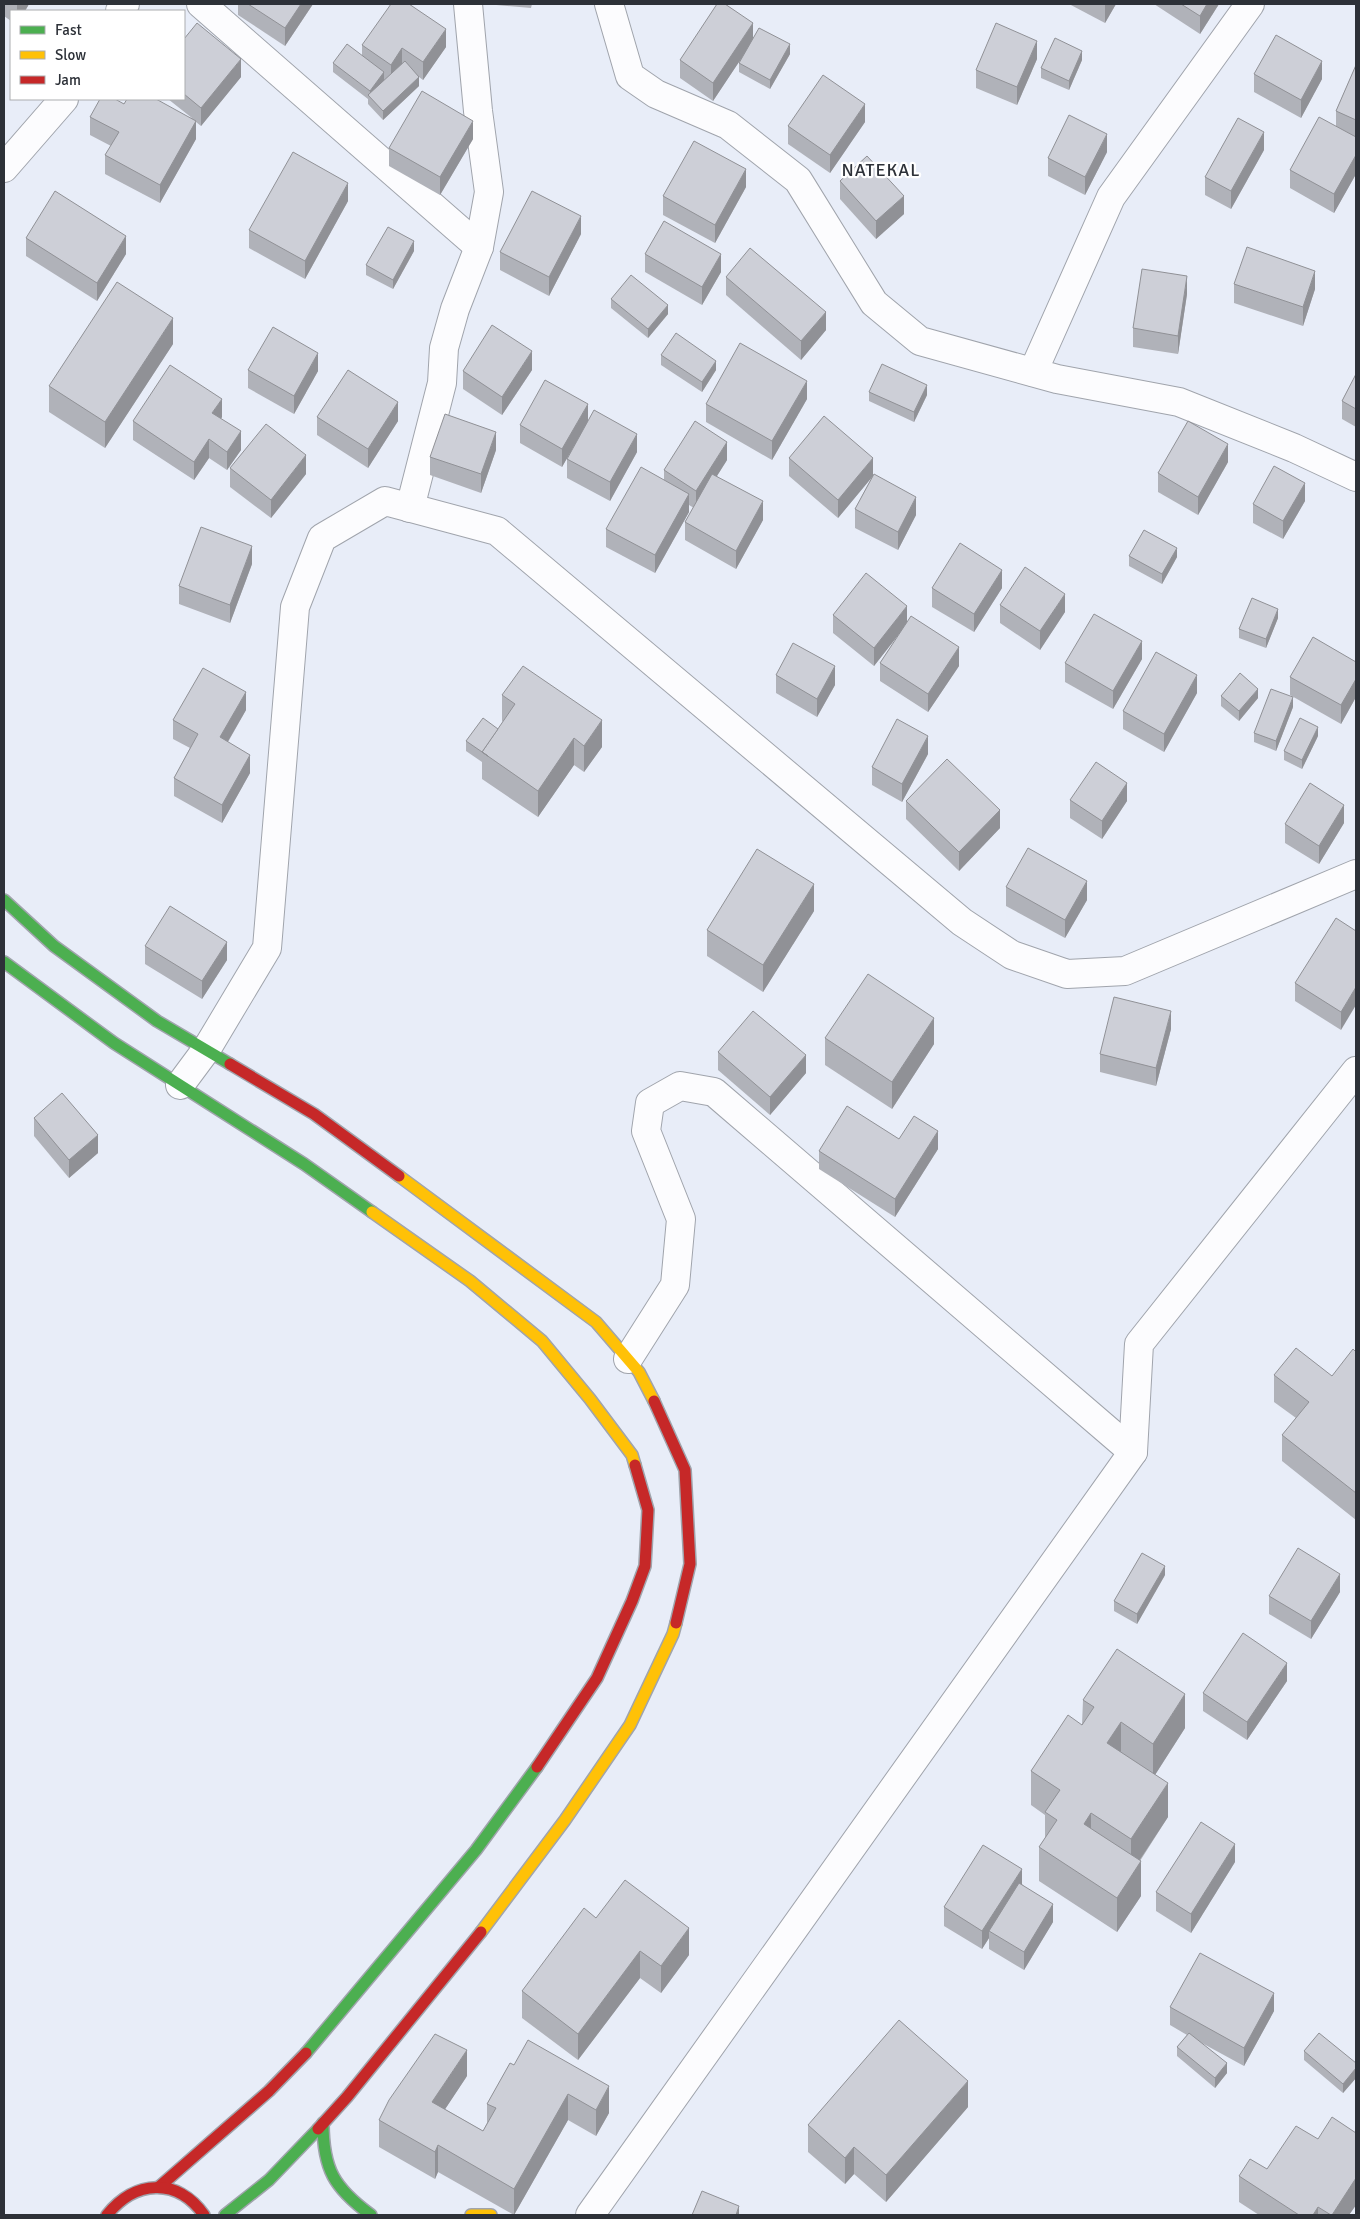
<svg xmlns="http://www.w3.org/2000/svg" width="1360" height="2219" viewBox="0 0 1360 2219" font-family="Signika,sans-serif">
	<rect width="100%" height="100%" fill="#e8edf8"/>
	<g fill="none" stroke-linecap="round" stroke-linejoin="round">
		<g stroke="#a0a4ac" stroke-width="30">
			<g id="street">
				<path d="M201,4L479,247"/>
				<path d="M609,4L630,76L656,94L728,125L798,180L874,303L920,341L1057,379L1179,402L1294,448L1356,477"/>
				<path d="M120,11L125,4"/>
				<path d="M4,168L64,99"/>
				<path d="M1033,372L1111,197L1250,4"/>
				<path d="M410,508L442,383L444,348L455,309L479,247L489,192L478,111L468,4"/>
				<path d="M180,1085L206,1050L267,948L295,607L322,538L385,501L497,531L962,922L1012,955L1067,974L1125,971L1356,874"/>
				<path d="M628,1359L675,1285L681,1219L646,1131L650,1103L680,1086L714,1092L1133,1452"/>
				<path d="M590,2215L1133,1452L1139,1344L1356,1071"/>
			</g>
		</g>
		<g stroke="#a0a4ac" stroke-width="14">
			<g id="fast">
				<path d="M4,900L54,946L157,1021L230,1064"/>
				<path d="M4,962L114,1043L304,1164L372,1212"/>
				<path d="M306,2053L476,1850L537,1767"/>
				<path d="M323,2123C323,2169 334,2188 371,2215"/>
				<path d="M225,2215L269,2180L318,2129"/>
			</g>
		</g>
		<g stroke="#a0a4ac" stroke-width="14">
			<g id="slow">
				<path d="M399,1176L596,1322L639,1372L654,1401"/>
				<path d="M372,1212L470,1281L542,1341L590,1399L632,1455L635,1465"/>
				<path d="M481,1932L565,1820L630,1725L673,1634L676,1623"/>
				<path d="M471,2215H491"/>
			</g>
		</g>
		<g stroke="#a0a4ac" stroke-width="14">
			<g id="jam">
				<path d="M230,1064L314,1114L399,1176"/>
				<path d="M654,1401L685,1470L690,1564L676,1623"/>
				<path d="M537,1767L597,1678L632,1601L645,1566L648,1510L635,1465"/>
				<path d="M318,2129L347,2097L481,1932"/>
				<path d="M159,2187L269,2091L306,2053"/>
				<path d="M107,2215C135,2180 177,2177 204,2215"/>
			</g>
		</g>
		<use href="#street" stroke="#fcfcfe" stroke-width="28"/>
		<use href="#fast" stroke="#4caf50" stroke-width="11"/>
		<use href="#slow" stroke="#ffc107" stroke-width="11"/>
		<use href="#jam" stroke="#c62828" stroke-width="11"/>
	</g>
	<g fill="#b0b2b9">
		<path d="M4,4H29L25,11H11V21L4,16Z"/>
		<path d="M238,4H313L285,46L238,15Z"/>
		<path d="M485,4H532L531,8Z"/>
		<path d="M1069,4H1116L1105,23Z"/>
		<path d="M1154,4H1219L1200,34Z"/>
		<path d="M753,38L790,54L770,89L739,72V63L740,60L713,101L680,78V60Z"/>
		<path d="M184,39L241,77L201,126L196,122V139L160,203L105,174V155L111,146L90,135V117L116,100L124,104L192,118L168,99H184Z"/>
		<path d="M362,45L446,47L423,80L419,77V86L383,120L368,104V99L333,72V63L362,55Z"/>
		<path d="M1037,59L1017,105L976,88V70Z"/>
		<path d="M1082,60L1069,90L1041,78V68Z"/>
		<path d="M1356,65V174L1334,213L1290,188V170L1336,126V111Z"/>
		<path d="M1254,74L1322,79L1301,118L1254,92Z"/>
		<path d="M865,122L830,173L788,144V126Z"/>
		<path d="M473,139L440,195L389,166V148Z"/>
		<path d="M1264,150L1231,209L1205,195V177Z"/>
		<path d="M1107,152L1085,195L1048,176V158Z"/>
		<path d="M840,181L904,214L876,239L840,199Z"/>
		<path d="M746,187L715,243L663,215V196Z"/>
		<path d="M348,201L305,279L249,248V230Z"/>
		<path d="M581,234L549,296L500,270V252Z"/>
		<path d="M26,238L126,254L97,301L26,256Z"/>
		<path d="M414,251L393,289L366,275V265Z"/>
		<path d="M645,254L721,272L702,305L645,272Z"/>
		<path d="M726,277L826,330L801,360L726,295Z"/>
		<path d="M1234,284L1315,289L1303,326L1234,303Z"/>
		<path d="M1187,294L1178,354L1133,347V328Z"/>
		<path d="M611,299L668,314L648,338L611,308Z"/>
		<path d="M173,344L105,448L49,412V386Z"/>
		<path d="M661,355L716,370L702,392L661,365Z"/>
		<path d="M248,370L318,371L294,414L248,388Z"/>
		<path d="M532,370L502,415L463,389V371Z"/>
		<path d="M1356,374V427L1342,419V401Z"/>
		<path d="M869,392L927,395L914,422L869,401Z"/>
		<path d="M807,399L772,460L706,422V404Z"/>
		<path d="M222,417L221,419L241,450L227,470L209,458L194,480L133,440V421Z"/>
		<path d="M317,417L398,421L368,468L317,435Z"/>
		<path d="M588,422L637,452L610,501L567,478V459L581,433L562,467L520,443V425Z"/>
		<path d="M496,450L481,493L430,475V457Z"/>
		<path d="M789,458L873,476L916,515L898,550L855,528V509L872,477L838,518L789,476Z"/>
		<path d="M727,460L717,476L763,520L736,569L685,540V522L694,508L689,505V512L655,573L606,547V529L664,480V470Z"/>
		<path d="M1228,462L1198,515L1158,492V473Z"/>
		<path d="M230,468L306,474L271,518L230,487Z"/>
		<path d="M1305,501L1283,539L1253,523V504Z"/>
		<path d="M1129,556L1177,557L1162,584L1129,566Z"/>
		<path d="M252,564L230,623L179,604V586Z"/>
		<path d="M932,588H1002L974,632L932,607Z"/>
		<path d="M1000,605L1065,612L1040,650L1000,623Z"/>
		<path d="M833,615L907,623L959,666L928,712L880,681V663L902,630L874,666L833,633Z"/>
		<path d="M1278,618L1266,648L1239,638V629Z"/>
		<path d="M1142,659L1113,709L1065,682V663Z"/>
		<path d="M1356,662V697L1341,724L1290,695V677Z"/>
		<path d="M776,675L835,685L817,717L776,693Z"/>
		<path d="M1197,693L1164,752L1123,729V711Z"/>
		<path d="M502,695L602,747L584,772L574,765L538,817L482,779V762L466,751V741L498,729L503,722L502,721Z"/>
		<path d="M1221,696L1258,698L1239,721L1221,706Z"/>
		<path d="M1293,707L1276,751L1254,742V733Z"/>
		<path d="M246,710L228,742L250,773L222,823L174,796V778L190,748L173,739V720Z"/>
		<path d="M1318,736L1302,769L1284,760V751Z"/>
		<path d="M928,754L902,802L872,785V767Z"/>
		<path d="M1070,800L1127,801L1102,839L1070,818Z"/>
		<path d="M906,801L1000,828L959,871L906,819Z"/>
		<path d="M1344,823L1319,864L1285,843V824Z"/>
		<path d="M1006,887L1087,900L1065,938L1006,906Z"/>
		<path d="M814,911L763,992L707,956V930Z"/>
		<path d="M1356,931L1341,1030L1295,1001V983Z"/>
		<path d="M145,946L227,960L202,999L145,964Z"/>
		<path d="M1171,1029L1156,1086L1100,1072V1054Z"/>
		<path d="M825,1038L934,1044L892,1109L825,1065Z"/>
		<path d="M718,1052L806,1073L770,1115L718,1070Z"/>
		<path d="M34,1118L98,1153L69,1178L34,1136Z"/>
		<path d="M899,1139L938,1149L895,1217L819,1169V1151Z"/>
		<path d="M1356,1352V1520L1282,1461V1435L1296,1418L1274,1402V1375L1332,1376Z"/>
		<path d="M1165,1575L1137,1624L1114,1611V1601Z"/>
		<path d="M1340,1592L1311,1639L1269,1614V1596Z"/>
		<path d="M1287,1681L1247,1740L1203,1711V1693Z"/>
		<path d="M1083,1700L1185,1728L1155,1775L1168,1817L1140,1861L1141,1896L1117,1932L1039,1881V1847L1045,1838V1815L1031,1805V1771L1082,1725Z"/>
		<path d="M1235,1862L1191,1933L1156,1911V1892Z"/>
		<path d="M1022,1884L1053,1922L1024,1970L989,1949V1938L982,1949L944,1926V1907Z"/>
		<path d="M596,1918L689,1955L661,1993L640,1978L578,2060L522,2018V1991Z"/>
		<path d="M1170,2007L1274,2011L1244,2066L1200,2042L1227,2073L1215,2088L1177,2056V2047L1187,2035L1170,2025Z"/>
		<path d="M1304,2051L1356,2063V2078L1343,2093L1304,2060Z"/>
		<path d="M510,2063L609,2113L596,2136L568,2120L514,2215L438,2172L435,2179L379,2147V2120L467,2076L445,2109L483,2131L487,2123V2104Z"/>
		<path d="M968,2107L886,2202L854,2174L845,2184L808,2152V2125Z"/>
		<path d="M1356,2133V2205L1349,2215H1259L1239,2202V2176L1267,2169L1318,2139Z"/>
	</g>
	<g fill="#909196">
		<path d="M17,4H29L25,11H17Z"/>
		<path d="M301,4H313L285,46V28Z"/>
		<path d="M1106,4H1116L1105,23V5Z"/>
		<path d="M1207,4H1219L1200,34V16Z"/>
		<path d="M753,23V41L713,101V83Z"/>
		<path d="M446,29V47L423,80V62Z"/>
		<path d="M1037,41V59L1017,105V87Z"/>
		<path d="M790,44V54L770,89V80Z"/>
		<path d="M402,48V66L391,83V65Z"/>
		<path d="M1082,51V60L1069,90V81Z"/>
		<path d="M241,59V77L201,126V108Z"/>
		<path d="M1322,61V79L1301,118V100Z"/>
		<path d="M384,72V81L370,97V91Z"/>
		<path d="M419,77V86L383,120V111Z"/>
		<path d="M865,104V122L830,173V155Z"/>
		<path d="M196,121V139L160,203V185Z"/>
		<path d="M473,121V139L440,195V177Z"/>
		<path d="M1264,132V150L1231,209V191Z"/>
		<path d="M1107,134V152L1085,195V177Z"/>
		<path d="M1356,155V174L1334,213V194Z"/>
		<path d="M746,169V187L715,243V225Z"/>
		<path d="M348,183V201L305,279V261Z"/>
		<path d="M904,196V214L876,239V221Z"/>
		<path d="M581,216V234L549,296V277Z"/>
		<path d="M126,236V254L97,301V283Z"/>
		<path d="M414,241V251L393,289V280Z"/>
		<path d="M721,254V272L702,305V287Z"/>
		<path d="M1315,271V289L1303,326V307Z"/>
		<path d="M1187,276V294L1178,354V336Z"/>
		<path d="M668,305V314L648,338V329Z"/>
		<path d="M826,312V330L801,360V341Z"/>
		<path d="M173,318V344L105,448V422Z"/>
		<path d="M532,351V370L502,415V397Z"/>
		<path d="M318,353V371L294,414V396Z"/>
		<path d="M716,361V370L702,392V382Z"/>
		<path d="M807,381V399L772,460V441Z"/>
		<path d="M927,385V395L914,422V412Z"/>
		<path d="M222,399V417L212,431V413Z"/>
		<path d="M398,402V421L368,468V449Z"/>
		<path d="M588,404V422L562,467V449Z"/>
		<path d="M241,431V450L227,470V452Z"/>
		<path d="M496,432V450L481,493V474Z"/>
		<path d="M637,434V452L610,501V482Z"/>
		<path d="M209,439V458L194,480V462Z"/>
		<path d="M727,442V460L696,509V491Z"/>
		<path d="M1228,444V462L1198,515V497Z"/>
		<path d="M306,455V474L271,518V500Z"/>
		<path d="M873,458V476L838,518V500Z"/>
		<path d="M1305,483V501L1283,539V521Z"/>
		<path d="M689,494V512L655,573V555Z"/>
		<path d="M916,497V515L898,550V532Z"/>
		<path d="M763,501V520L736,569V551Z"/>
		<path d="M252,546V564L230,623V605Z"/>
		<path d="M1177,548V557L1162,584V574Z"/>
		<path d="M1002,570V588L974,632V614Z"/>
		<path d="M1065,594V612L1040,650V631Z"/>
		<path d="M907,606V624L874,666V648Z"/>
		<path d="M1278,609V618L1266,648V639Z"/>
		<path d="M1142,641V659L1113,709V691Z"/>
		<path d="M959,647V666L928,712V694Z"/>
		<path d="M835,666V685L817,717V699Z"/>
		<path d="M1197,675V693L1164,752V734Z"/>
		<path d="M1356,679V697L1341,724V705Z"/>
		<path d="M1258,689V698L1239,721V711Z"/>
		<path d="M246,692V710L220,755V737Z"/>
		<path d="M1293,697V707L1276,751V741Z"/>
		<path d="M602,720V747L584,772V746Z"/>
		<path d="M1318,727V736L1302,769V760Z"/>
		<path d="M928,736V754L902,802V784Z"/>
		<path d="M574,738V765L538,817V791Z"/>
		<path d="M250,755V773L222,823V805Z"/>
		<path d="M1127,783V801L1102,839V821Z"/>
		<path d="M1344,805V823L1319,864V846Z"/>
		<path d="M1000,810V828L959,871V852Z"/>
		<path d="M1087,881V900L1065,938V920Z"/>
		<path d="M814,884V911L763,992V965Z"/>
		<path d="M227,942V960L202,999V981Z"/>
		<path d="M1356,987V1005L1341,1030V1012Z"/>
		<path d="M1171,1011V1029L1156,1086V1068Z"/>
		<path d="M934,1018V1044L892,1109V1082Z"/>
		<path d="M806,1055V1073L770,1115V1097Z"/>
		<path d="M938,1131V1149L895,1217V1199Z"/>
		<path d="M98,1135V1153L69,1178V1160Z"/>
		<path d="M1165,1566V1575L1137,1624V1614Z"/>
		<path d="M1340,1574V1592L1311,1639V1621Z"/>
		<path d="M1287,1663V1681L1247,1740V1722Z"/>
		<path d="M1185,1694V1728L1153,1778V1744Z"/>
		<path d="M1121,1722V1756L1107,1743Z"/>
		<path d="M1168,1783V1817L1131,1873V1839Z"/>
		<path d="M1091,1813V1847L1084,1824Z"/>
		<path d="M1235,1844V1862L1191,1933V1914Z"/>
		<path d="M1141,1861V1896L1117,1932V1898Z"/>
		<path d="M1022,1869V1887L989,1931V1938L982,1949V1931Z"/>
		<path d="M1053,1904V1922L1024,1970V1952Z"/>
		<path d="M689,1928V1955L661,1993V1966Z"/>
		<path d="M640,1951V1978L578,2060V2034Z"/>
		<path d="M1274,1993V2011L1244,2066V2048Z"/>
		<path d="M467,2050V2076L432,2129V2102Z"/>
		<path d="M1227,2063V2073L1215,2088V2078Z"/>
		<path d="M1356,2068V2078L1343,2093V2084Z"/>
		<path d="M968,2081V2107L886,2202V2175Z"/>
		<path d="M609,2086V2113L596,2136V2110Z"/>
		<path d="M568,2094V2120L514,2215V2189Z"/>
		<path d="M438,2145V2172L435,2179V2152Z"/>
		<path d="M854,2147V2174L845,2184V2158Z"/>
		<path d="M1356,2178V2205L1349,2215H1332Z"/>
		<path d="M739,2206V2215H736Z"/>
		<path d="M1318,2207V2215H1313Z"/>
	</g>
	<g fill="#cdcfd7" stroke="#909196">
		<path d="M248,4H301L285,28Z"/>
		<path d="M391,4H409L446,29L423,62L402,48L391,65L362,45Z"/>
		<path d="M717,4H725L753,23L713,83L680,60Z"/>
		<path d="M1181,4H1207L1200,16Z"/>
		<path d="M197,23L241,59L201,108L184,94V39Z"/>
		<path d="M996,23L1037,41L1017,87L976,70Z"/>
		<path d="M759,28L790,44L770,80L739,63Z"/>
		<path d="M1276,35L1322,61L1301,100L1254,74Z"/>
		<path d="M1055,38L1082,51L1069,81L1041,68Z"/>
		<path d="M347,44L384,72L370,91L333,63Z"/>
		<path d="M405,61L419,77L383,111L368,95Z"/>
		<path d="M1356,65V120L1336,111Z"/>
		<path d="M823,75L865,104L830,155L788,126Z"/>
		<path d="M422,91L473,121L440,177L389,148Z"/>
		<path d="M100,99H115L124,104L127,99H156L196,121L160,185L105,155L119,132L90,117Z"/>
		<path d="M1069,115L1107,134L1085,177L1048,158Z"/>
		<path d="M1319,117L1356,137V155L1334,194L1290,170Z"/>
		<path d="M1238,118L1264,132L1231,191L1205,177Z"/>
		<path d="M694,141L746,169L715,225L663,196Z"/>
		<path d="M293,152L348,183L305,261L249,230Z"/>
		<path d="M867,156L904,196L876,221L840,181Z"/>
		<path d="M55,191L126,236L97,283L26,238Z"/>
		<path d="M532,191L581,216L549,277L500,252Z"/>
		<path d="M664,221L721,254L702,287L645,254Z"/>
		<path d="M388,227L414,241L393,280L366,265Z"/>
		<path d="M1247,247L1315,271L1303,307L1234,284Z"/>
		<path d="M750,248L826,312L801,341L726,277Z"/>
		<path d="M1142,269L1187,276L1178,336L1133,328Z"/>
		<path d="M631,275L668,305L648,329L611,299Z"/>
		<path d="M117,282L173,318L105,422L49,386Z"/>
		<path d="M492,325L532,351L502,397L463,371Z"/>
		<path d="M273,327L318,353L294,396L248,370Z"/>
		<path d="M676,333L716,361L702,382L661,355Z"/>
		<path d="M740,343L807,381L772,441L706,404Z"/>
		<path d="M882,364L927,385L914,412L869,392Z"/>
		<path d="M170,365L222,399L212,413L241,431L227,452L209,439L194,462L133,421Z"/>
		<path d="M348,370L398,402L368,449L317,417Z"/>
		<path d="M1356,374V409L1342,401Z"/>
		<path d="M545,380L588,404L562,449L520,425Z"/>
		<path d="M594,410L637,434L610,482L567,459Z"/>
		<path d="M445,414L496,432L481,474L430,457Z"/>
		<path d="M824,416L873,458L838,500L789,458Z"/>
		<path d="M695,421L727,442L696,491L664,470Z"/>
		<path d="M1188,421L1228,444L1198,497L1158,473Z"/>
		<path d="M266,424L306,455L271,500L230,468Z"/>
		<path d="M1274,466L1305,483L1283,521L1253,504Z"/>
		<path d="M641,467L689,494L655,555L606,529Z"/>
		<path d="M712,474L763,501L736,551L685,522Z"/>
		<path d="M874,474L916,497L898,532L855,509Z"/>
		<path d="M201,527L252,546L230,605L179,586Z"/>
		<path d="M1144,530L1177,548L1162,574L1129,556Z"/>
		<path d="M960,543L1002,570L974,614L932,588Z"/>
		<path d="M1025,567L1065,594L1040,631L1000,605Z"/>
		<path d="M866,573L907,606L874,648L833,615Z"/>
		<path d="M1252,598L1278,609L1266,639L1239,629Z"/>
		<path d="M1094,614L1142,641L1113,691L1065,663Z"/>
		<path d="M911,616L959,647L928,694L880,663Z"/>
		<path d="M1313,637L1356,662V679L1341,705L1290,677Z"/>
		<path d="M793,643L835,666L817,699L776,675Z"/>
		<path d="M1156,652L1197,675L1164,734L1123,711Z"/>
		<path d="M523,666L602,720L584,746L574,738L538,791L482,752L515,704L502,695Z"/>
		<path d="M203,668L246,692L220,737L250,755L222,805L174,778L198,734L173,720Z"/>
		<path d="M1240,673L1258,689L1239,711L1221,696Z"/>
		<path d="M1271,689L1293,697L1276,741L1254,733Z"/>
		<path d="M483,718L498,729L482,752L488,756L466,741Z"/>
		<path d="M1300,718L1318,727L1302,760L1284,751Z"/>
		<path d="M897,719L928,736L902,784L872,767Z"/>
		<path d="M947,759L1000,810L959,852L906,801Z"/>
		<path d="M1096,762L1127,783L1102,821L1070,800Z"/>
		<path d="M1310,783L1344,805L1319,846L1285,824Z"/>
		<path d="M1028,848L1087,881L1065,920L1006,887Z"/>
		<path d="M757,849L814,884L763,965L707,930Z"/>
		<path d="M170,906L227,942L202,981L145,946Z"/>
		<path d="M1336,918L1356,931V987L1341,1012L1295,983Z"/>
		<path d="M868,974L934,1018L892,1082L825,1038Z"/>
		<path d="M1114,997L1171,1011L1156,1068L1100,1054Z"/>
		<path d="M753,1011L806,1055L770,1097L718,1052Z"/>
		<path d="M62,1093L98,1135L69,1160L34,1118Z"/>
		<path d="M847,1106L899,1139L914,1116L938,1131L895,1199L819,1151Z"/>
		<path d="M1296,1348L1332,1376L1353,1349L1356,1352V1493L1282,1435L1309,1402L1274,1375Z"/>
		<path d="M1298,1548L1340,1574L1311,1621L1269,1596Z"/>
		<path d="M1142,1553L1165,1566L1137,1614L1114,1601Z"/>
		<path d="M1243,1633L1287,1663L1247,1722L1203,1693Z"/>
		<path d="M1117,1649L1185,1694L1153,1744L1121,1722L1107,1743L1168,1783L1131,1839L1091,1813L1084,1824L1141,1861L1117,1898L1039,1847L1057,1820L1045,1812L1060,1790L1031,1771L1068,1715L1082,1725L1094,1707L1083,1700Z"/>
		<path d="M1201,1822L1235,1844L1191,1914L1156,1892Z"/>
		<path d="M983,1845L1022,1869L982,1931L944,1907Z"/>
		<path d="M625,1880L689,1928L661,1966L640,1951L578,2034L522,1991L584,1908L596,1918Z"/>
		<path d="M1019,1883L1053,1904L1024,1952L989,1931Z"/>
		<path d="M1200,1953L1274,1993L1244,2048L1170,2007Z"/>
		<path d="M899,2020L968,2081L886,2175L854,2147L845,2158L808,2125Z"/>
		<path d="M1189,2033L1227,2063L1215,2078L1177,2047Z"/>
		<path d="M1319,2033L1356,2063V2068L1343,2084L1304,2051Z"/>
		<path d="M435,2034L467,2050L432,2102L483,2131L496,2108L487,2104L510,2063L514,2065L528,2040L609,2086L596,2110L568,2094L514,2189L438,2145L435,2152L379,2120L389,2100Z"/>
		<path d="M1332,2117L1356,2133V2178L1332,2215H1331L1318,2207L1313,2215H1299L1239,2176L1250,2159L1267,2169L1296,2126L1318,2139Z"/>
		<path d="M702,2191L739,2206L736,2215H692Z"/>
	</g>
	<g text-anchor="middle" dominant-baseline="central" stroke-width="4.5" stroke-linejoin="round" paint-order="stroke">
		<g font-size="18" letter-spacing="1" fill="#2d3138" stroke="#fff">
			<text x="881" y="170">NATEKAL</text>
		</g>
	</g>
	<rect width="1360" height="2219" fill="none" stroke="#2d3138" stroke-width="10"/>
	<rect x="10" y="10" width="175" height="90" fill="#ffffff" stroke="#abadaf"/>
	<rect x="20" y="26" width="25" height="8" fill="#4caf50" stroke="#abadaf"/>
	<text x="55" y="35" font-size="15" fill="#2d3138">Fast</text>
	<rect x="20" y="51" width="25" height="8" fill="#ffc107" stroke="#abadaf"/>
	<text x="55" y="60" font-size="15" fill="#2d3138">Slow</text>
	<rect x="20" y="76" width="25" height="8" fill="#c62828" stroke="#abadaf"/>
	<text x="55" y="85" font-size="15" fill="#2d3138">Jam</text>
</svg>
